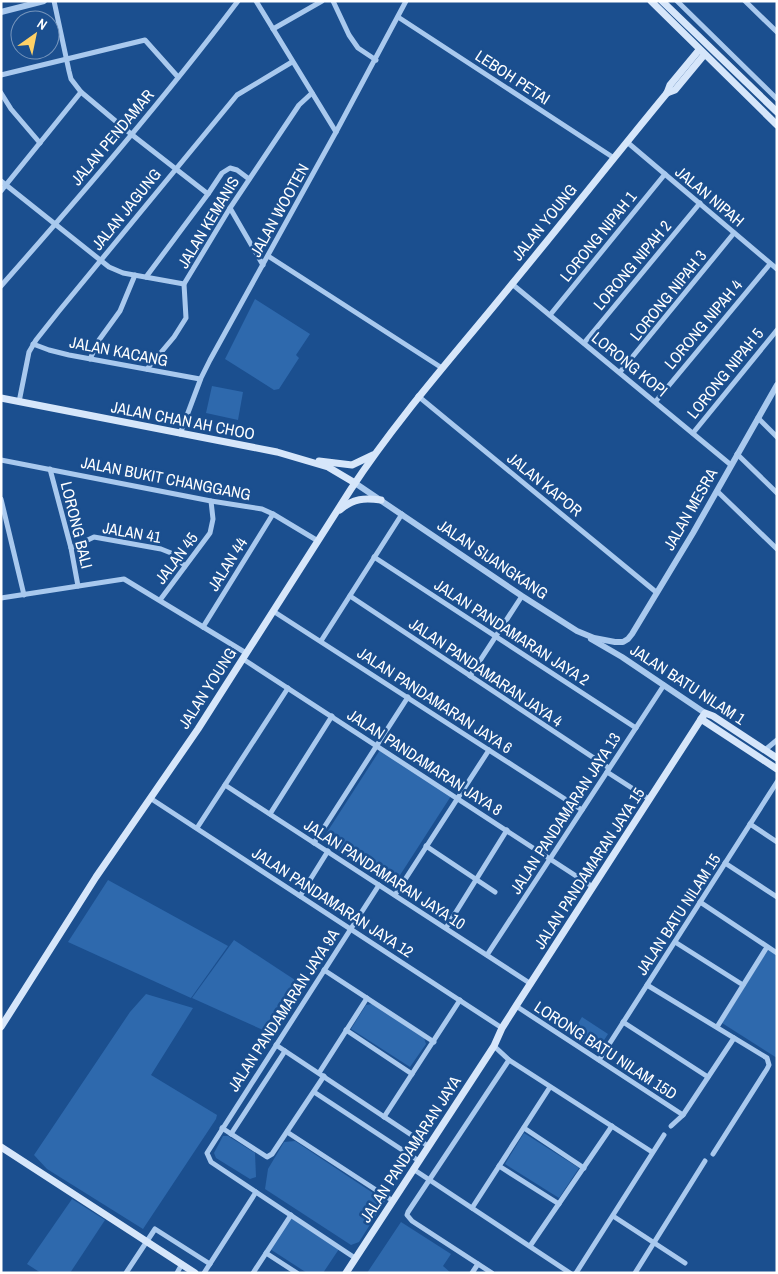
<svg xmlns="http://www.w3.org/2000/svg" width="778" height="1274" viewBox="0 0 778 1274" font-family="'Archivo Narrow',sans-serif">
	<rect width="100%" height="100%" fill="#1b4f8f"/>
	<g fill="#2e69ad">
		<path d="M255,299L310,334L296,355L299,358L279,389L274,390L225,359Z"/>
		<path d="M212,386L243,392L238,420L206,413Z"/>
		<path d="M380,750L451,796L393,886L322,840Z"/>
		<path d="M108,880L228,946L191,998L68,942Z"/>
		<path d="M234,940L295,980L263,1030L192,998Z"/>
		<path d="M768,950L777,955V1058L722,1023Z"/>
		<path d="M146,994L193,1008L151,1075L217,1115L216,1119L143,1229L47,1169L34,1155L130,1012Z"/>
		<path d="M372,1004L424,1038L426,1044L410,1067L351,1029L366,1005Z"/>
		<path d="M582,1017L608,1034L597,1051L571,1035Z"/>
		<path d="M524,1133L579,1168L559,1198L505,1164Z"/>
		<path d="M223,1136H228L255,1153L256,1177L250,1179L216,1158L214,1153Z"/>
		<path d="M295,1141L385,1201L359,1242L351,1245L265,1189L268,1169L284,1142Z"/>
		<path d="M72,1199L105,1220L70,1273H41L27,1264Z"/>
		<path d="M291,1218L339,1249L323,1273H307L270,1249Z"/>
		<path d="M401,1222L451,1254L443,1266L451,1273H367Z"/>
	</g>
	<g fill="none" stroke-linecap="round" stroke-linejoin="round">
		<g stroke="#a9c9ee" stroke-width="5">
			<path d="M54,1L69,71L71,79L81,92L131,134L208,194"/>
			<path d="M256,1L336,132"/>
			<path d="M333,1L349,35L358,48L376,60"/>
			<path d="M677,1L777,99"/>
			<path d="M745,1L777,32"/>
			<path d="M398,17L614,158"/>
			<path d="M273,29L322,1"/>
			<path d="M1,75L145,40L178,77"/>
			<path d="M1,93L11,109L40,143"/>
			<path d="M627,142L777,269"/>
			<path d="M1,181L109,267L123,273L184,284"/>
			<path d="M1,191L81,92"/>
			<path d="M230,208L263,265"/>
			<path d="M268,256L442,368"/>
			<path d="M146,277L208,194L222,173L230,168L237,170L249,179"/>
			<path d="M512,284L731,465"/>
			<path d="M1,286C83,193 164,99 238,1"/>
			<path d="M550,315L665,174"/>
			<path d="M584,343L700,203"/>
			<path d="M33,344L49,350L69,355L200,379"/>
			<path d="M90,359L99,340L120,311L135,275"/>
			<path d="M147,369L174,337L186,318L184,284L230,208L299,105L312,93"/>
			<path d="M620,372L734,233"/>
			<path d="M418,396L656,592"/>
			<path d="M656,401L770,264"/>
			<path d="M19,402L29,352L36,340L59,311L237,95L292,62"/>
			<path d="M758,418L777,437"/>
			<path d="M693,433L777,330"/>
			<path d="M180,434L201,378L210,360L336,132L406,1"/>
			<path d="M737,454L777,493"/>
			<path d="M1,460L211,501L262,509L273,514L318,541"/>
			<path d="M50,469L71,548L78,586"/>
			<path d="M717,491L777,549"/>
			<path d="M1,499L24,595"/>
			<path d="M71,548L94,537L161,549L171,553L185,566"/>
			<path d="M374,557L636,728"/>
			<path d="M350,596L609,768"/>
			<path d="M1,598L124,579L246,653"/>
			<path d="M160,600L210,533L213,519L211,501"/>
			<path d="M273,611L582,810"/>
			<path d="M203,627L273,514"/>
			<path d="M321,641L402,514"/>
			<path d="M243,659L593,887"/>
			<path d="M470,676L522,596"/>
			<path d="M765,750L777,740"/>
			<path d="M607,772L649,799"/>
			<path d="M225,785L531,984"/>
			<path d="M150,798L502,1028"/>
			<path d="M270,814L332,716"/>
			<path d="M750,824L777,842"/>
			<path d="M197,828L288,688"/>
			<path d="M314,843L408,697"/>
			<path d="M426,846L495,892"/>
			<path d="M725,863L777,897"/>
			<path d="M395,895L489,750"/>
			<path d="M300,896L328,851"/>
			<path d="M700,902L777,953"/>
			<path d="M446,928L507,830"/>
			<path d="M675,942L743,985"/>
			<path d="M487,955L664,685"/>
			<path d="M324,970L434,1042"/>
			<path d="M647,985L767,1058L769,1065L767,1069L713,1154"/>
			<path d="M516,1006L683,1115"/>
			<path d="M623,1022L708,1077"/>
			<path d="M717,1027L767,947"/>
			<path d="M346,1030L412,1074"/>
			<path d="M276,1045L428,1146"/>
			<path d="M494,1046L509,1060L652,1152"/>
			<path d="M599,1060L777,782"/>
			<path d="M319,1073L367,998"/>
			<path d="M314,1092L419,1161"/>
			<path d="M384,1117L460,1000"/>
			<path d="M671,1126L683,1115L734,1038"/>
			<path d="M222,1128L267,1157L272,1154L324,1076"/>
			<path d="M524,1128L584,1168"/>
			<path d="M287,1132L393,1201"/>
			<path d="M231,1134L285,1051"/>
			<path d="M499,1166L559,1204"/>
			<path d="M413,1169L570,1273"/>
			<path d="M472,1208L550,1087"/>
			<path d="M613,1216L685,1263"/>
			<path d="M530,1246L612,1126"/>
			<path d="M266,1253L297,1273"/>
			<path d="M355,1258L211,1162L207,1153L379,885"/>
			<path d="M126,1273L155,1229L210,1264"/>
			<path d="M177,1273L182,1264"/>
			<path d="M204,1273L256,1192"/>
			<path d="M253,1273L291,1215"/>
			<path d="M472,1273L478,1264"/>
			<path d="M492,1273L412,1221L407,1215L408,1212L509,1060"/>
			<path d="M576,1273L664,1135"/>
			<path d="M635,1273L705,1161"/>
		</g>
		<g stroke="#a9c9ee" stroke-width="6">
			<path d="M1,12L44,1"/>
			<path d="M355,483L522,596L577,631L594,638L615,642H623L628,639L632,634L693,533L777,385"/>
			<path d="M591,639L622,657L705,713"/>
		</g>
		<g stroke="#d6e6fa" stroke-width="7">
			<path d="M651,1L777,125"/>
			<path d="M662,1L777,112"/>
			<path d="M667,93L675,90L704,55"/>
			<path d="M1,398L277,452L328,467L355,483"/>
			<path d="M319,461L352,465L373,455"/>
			<path d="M340,510C353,498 365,498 381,500"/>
			<path d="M701,719L777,769"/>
			<path d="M1,1027L96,877L198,729L351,489C399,416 457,352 512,284C564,221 615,156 667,93L670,85L699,50"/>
			<path d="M1,1147L195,1273"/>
			<path d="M346,1273L494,1046L502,1028L516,1006L705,713L713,716L777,758"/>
		</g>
	</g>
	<g text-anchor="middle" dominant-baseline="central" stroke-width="5" stroke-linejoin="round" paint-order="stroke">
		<g font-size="16" fill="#fff" stroke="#1b4f8f">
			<text transform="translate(513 77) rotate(33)">LEBOH PETAI</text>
			<text transform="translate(112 137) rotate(-50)">JALAN PENDAMAR</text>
			<text transform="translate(710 196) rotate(40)">JALAN NIPAH</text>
			<text transform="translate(126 209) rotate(-51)">JALAN JAGUNG</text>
			<text transform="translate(279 210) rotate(-61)">JALAN WOOTEN</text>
			<text transform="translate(208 222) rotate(-59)">JALAN KEMANIS</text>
			<text transform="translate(544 222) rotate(-51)">JALAN YOUNG</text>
			<text transform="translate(598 236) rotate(-51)">LORONG NIPAH 1</text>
			<text transform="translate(632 265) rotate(-50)">LORONG NIPAH 2</text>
			<text transform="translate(668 295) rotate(-51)">LORONG NIPAH 3</text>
			<text transform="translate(703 324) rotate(-50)">LORONG NIPAH 4</text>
			<text transform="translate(119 351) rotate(11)">JALAN KACANG</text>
			<text transform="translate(630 364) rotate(39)">LORONG KOPI</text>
			<text transform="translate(725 373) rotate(-51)">LORONG NIPAH 5</text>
			<text transform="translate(183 420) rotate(11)">JALAN CHAN AH CHOO</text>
			<text transform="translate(166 478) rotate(11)">JALAN BUKIT CHANGGANG</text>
			<text transform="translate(545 484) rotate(39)">JALAN KAPOR</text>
			<text transform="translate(690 509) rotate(-60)">JALAN MESRA</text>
			<text transform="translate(77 525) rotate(76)">LORONG BALI</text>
			<text transform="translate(132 532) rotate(10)">JALAN 41</text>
			<text transform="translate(176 558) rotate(-53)">JALAN 45</text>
			<text transform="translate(493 559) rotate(34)">JALAN SIJANGKANG</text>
			<text transform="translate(227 564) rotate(-58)">JALAN 44</text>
			<text transform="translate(512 632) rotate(33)">JALAN PANDAMARAN JAYA 2</text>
			<text transform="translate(486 672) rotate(34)">JALAN PANDAMARAN JAYA 4</text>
			<text transform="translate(688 684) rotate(33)">JALAN BATU NILAM 1</text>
			<text transform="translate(207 688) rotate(-57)">JALAN YOUNG</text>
			<text transform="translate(435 700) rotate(33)">JALAN PANDAMARAN JAYA 6</text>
			<text transform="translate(425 762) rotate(33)">JALAN PANDAMARAN JAYA 8</text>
			<text transform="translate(565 813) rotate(-57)">JALAN PANDAMARAN JAYA 13</text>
			<text transform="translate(589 868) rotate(-57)">JALAN PANDAMARAN JAYA 15</text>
			<text transform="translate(385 874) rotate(33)">JALAN PANDAMARAN JAYA 10</text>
			<text transform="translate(333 902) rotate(33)">JALAN PANDAMARAN JAYA 12</text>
			<text transform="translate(678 914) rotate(-57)">JALAN BATU NILAM 15</text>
			<text transform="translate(283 1010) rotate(-57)">JALAN PANDAMARAN JAYA 9A</text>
			<text transform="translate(606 1050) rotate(33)">LORONG BATU NILAM 15D</text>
			<text transform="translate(410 1149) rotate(-57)">JALAN PANDAMARAN JAYA</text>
		</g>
	</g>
	<rect width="778" height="1274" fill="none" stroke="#ffffff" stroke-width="5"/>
	<g transform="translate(35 35) rotate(33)"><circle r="24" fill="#1b4f8f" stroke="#7695bc"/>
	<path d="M0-4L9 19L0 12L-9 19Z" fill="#ffd166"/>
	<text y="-8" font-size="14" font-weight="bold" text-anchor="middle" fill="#ffffff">N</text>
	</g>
</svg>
